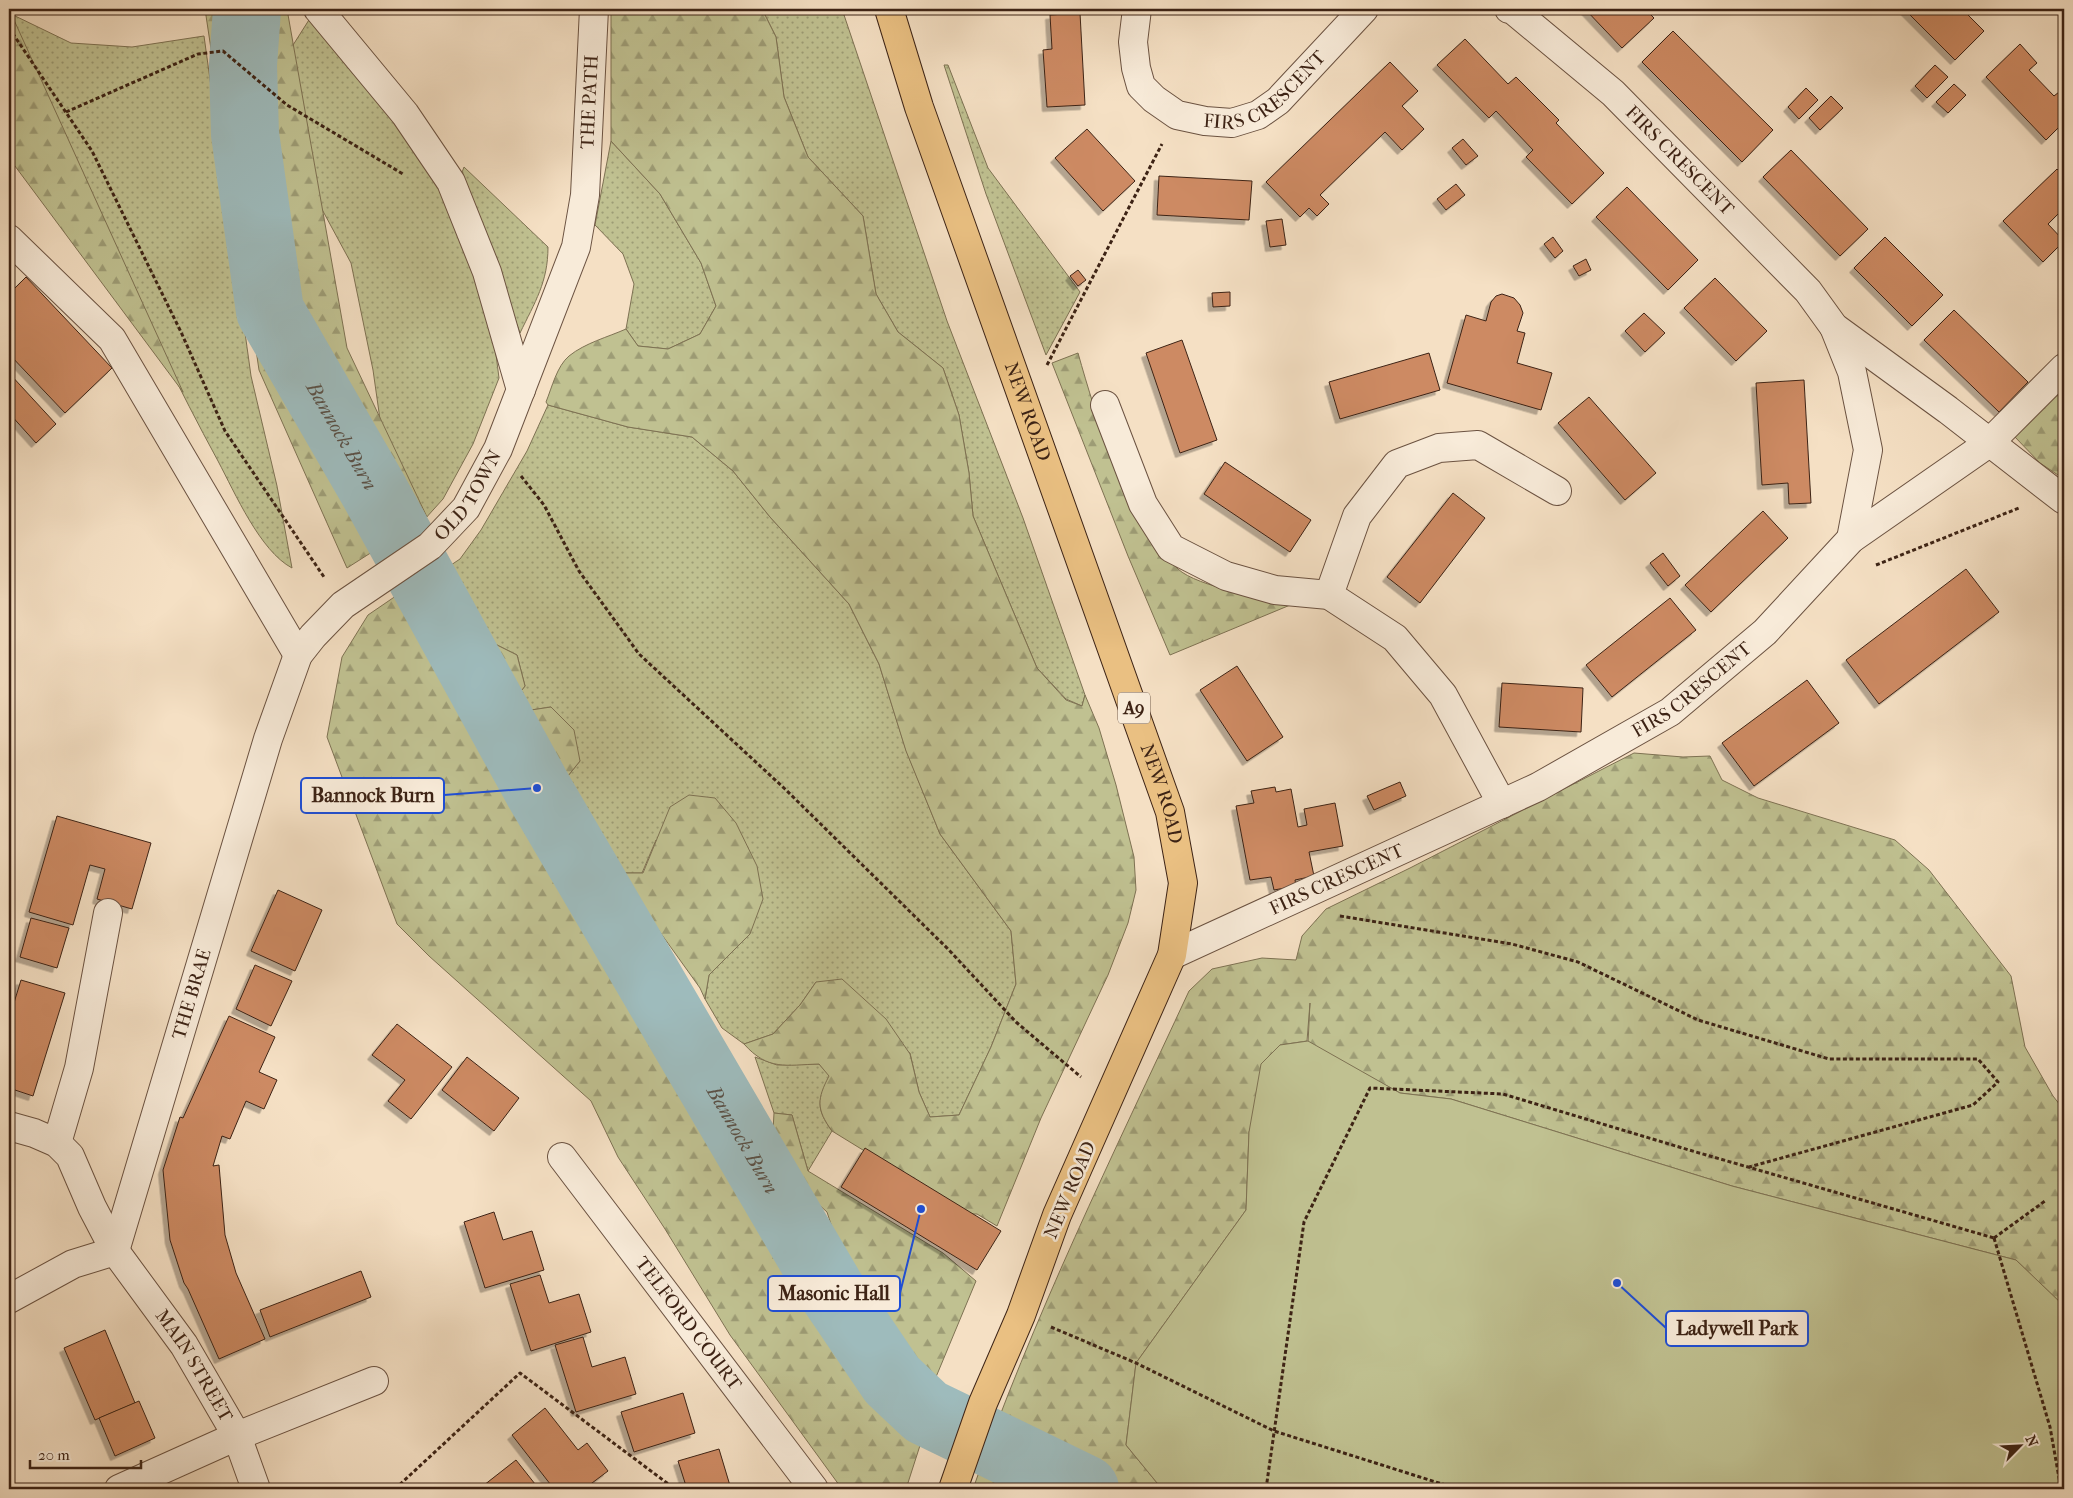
<svg xmlns="http://www.w3.org/2000/svg" width="2073" height="1498" viewBox="0 0 2073 1498" font-family="'IM FELL French Canon',serif">
	<defs>
		<pattern id="grass-dots" width="8" height="8" patternUnits="userSpaceOnUse" patternTransform="scale(1.25)"><rect width="8" height="8" fill="#c0c191"/><path d="M2 2h.1M6 6h.1" fill="none" stroke="#9d9c75" stroke-width="1.8" stroke-linecap="round"/></pattern>
		<pattern id="forest-firs" width="22" height="20" patternUnits="userSpaceOnUse" patternTransform="scale(1.25)"><rect width="22" height="20" fill="#c0c191"/><path d="M5 1l3.5 6h-7zM16 11l3.5 6h-7z" fill="#9d9c75"/></pattern>
		<filter id="shadow"><feDropShadow dx="-4.5" dy="4.5" stdDeviation="0" flood-color="#0004"/></filter>
	</defs>
	<rect width="100%" height="100%" fill="#f5e0c4"/>
	<filter id="stains"><feTurbulence type="fractalNoise" baseFrequency=".004" numOctaves="4"/><feColorMatrix values="0 0 0 0 .2 0 0 0 0 .09 0 0 0 0 .02 0 0 0 .5 -.17"/></filter>
	<radialGradient id="worn" r=".72"><stop offset=".6" stop-color="#630" stop-opacity="0"/><stop offset="1" stop-color="#630" stop-opacity=".3"/></radialGradient>
	<g fill="url(#grass-dots)" stroke="#7e7253">
		<path d="M762,9H842L947,321L1023,518L1085,695L1082,706L1066,699L1037,668L973,516L969,473L959,415L943,368L898,332L876,294L863,216L808,157L784,97L776,37Z"/>
		<path d="M314,12L455,204L494,339L499,378L473,444L443,499L415,530L393,511L373,370L351,263L311,189L281,64Z"/>
		<path d="M9,13L71,43L132,47L204,36L251,376L277,486L292,568C260,551 235,493 218,461C139,316 76,163 9,13Z"/>
		<path d="M944,65H948L988,168L1080,292L1046,355L986,194Z"/>
		<path d="M611,141L660,194L701,263L716,306L700,334L668,349L638,346L626,329L634,284L623,254L595,225Z"/>
		<path d="M464,167L548,247C548,282 535,302 520,333L461,175Z"/>
		<path d="M548,405L628,427L692,437L733,471L770,517L849,604L879,664L906,750L940,834L1011,931L1016,984L991,1047L959,1115L930,1117L919,1092L910,1053L816,982L800,1005L773,1034L744,1044L722,1028L705,999L709,975L721,961L656,840L642,873H623L563,782L580,761L551,707L531,710L518,695L525,686L517,655L483,638L448,567L460,559L481,530L527,451Z"/>
		<path d="M755,1057L777,1065L819,1064L830,1076C817,1100 816,1109 832,1131L808,1171L792,1115L774,1113Z"/>
	</g>
	<g fill="url(#forest-firs)" stroke="#7e7253">
		<path d="M9,9L183,392L9,158Z"/>
		<path d="M205,9H287L347,348L427,517L347,568L259,370Z"/>
		<path d="M611,9H762L776,37L784,97L808,157L863,216L876,294L898,332L943,368L959,415L969,473L973,516L1037,668L1066,700L1082,706L1085,695L1099,728L1116,785L1134,857L1136,890L1128,923L1108,975L1041,1118L997,1226L977,1214H967L832,1131C816,1109 817,1099 829,1076L819,1064C786,1065 768,1071 744,1044L773,1034L800,1005L816,982L842,979L886,1019L910,1054L919,1092L930,1117L959,1115L991,1047L1016,984L1011,931L940,834L906,751L879,664L849,604L770,517L733,471L692,437L628,427L548,405L546,402C552,387 557,366 569,356C585,343 608,337 626,329L638,346L668,349L700,334L716,306L701,263L660,194L611,141Z"/>
		<path d="M1078,353C1096,417 1129,525 1178,569C1197,587 1268,599 1295,603L1170,655L1128,556L1052,363Z"/>
		<path d="M2064,384V479L2040,463L2014,436Z"/>
		<path d="M409,587L437,629L479,720L550,862L596,938L664,1035L731,1139L858,1361L892,1404L924,1433L906,1489H842L730,1335L665,1229L618,1157L591,1101L429,956L397,924L327,737L342,657L368,615Z"/>
		<path d="M483,638L517,655L525,686L518,695L500,675Z"/>
		<path d="M551,707L574,730L580,761L563,782L550,759L531,710Z"/>
		<path d="M1634,753L1683,757L1710,756L1722,780L1758,798L1895,840L1929,870L2011,976L2025,1047L2053,1096L2064,1110V1306L2016,1260L1732,1186L1451,1099L1400,1093L1308,1043L1310,1003L1307,1041L1280,1045L1249,1132L1246,1210L1136,1363L1126,1445L1162,1489H973C1032,1319 1113,1155 1189,991L1212,969L1262,958L1296,960L1302,936L1326,909L1410,868Z"/>
		<path d="M689,795L715,798L736,823L757,866L763,899L750,934L709,975L705,999L700,988L652,921L623,873H643L670,807Z"/>
		<path d="M774,1113L792,1115L808,1171L943,1253L976,1281L936,1377L916,1369L873,1328L845,1267L827,1212L787,1176L773,1131Z"/>
	</g>
	<path fill="#c0c191" stroke="#7e7253" d="M1308,1041L1400,1093L1451,1099L1732,1186L2016,1260L2064,1306V1489H1162L1126,1445L1136,1363L1246,1210L1249,1132L1261,1064L1280,1045Z"/>
	<g fill="none" stroke-linecap="round" stroke-linejoin="round">
		<path stroke="#9ebbbc" stroke-width="68" id="s1" d="M247,9L243,65L245,134L270,311L374,491L537,788L831,1290L892,1380L926,1412L1085,1489"/>
	</g>
	<g fill="#cd8a64" stroke="#3d2315" filter="url(#shadow)">
		<path d="M1585,9H1658L1651,15L1654,18L1622,48Z"/>
		<path d="M1904,9H1962L1984,31L1955,60Z"/>
		<path d="M1080,13L1085,105L1047,107L1043,50L1052,49L1050,15Z"/>
		<path d="M1673,31L1773,130L1742,162L1642,62Z"/>
		<path d="M1465,39L1508,84L1516,77L1559,120L1556,123L1604,173L1572,204L1526,157L1533,150L1496,111L1489,118L1437,65Z"/>
		<path d="M2020,44L2037,63L2029,70L2054,96L2064,88V122L2046,140L1986,77Z"/>
		<path d="M1390,62L1418,91L1402,106L1424,129L1402,150L1385,132L1320,195L1329,204L1317,216L1309,208L1300,217L1266,182Z"/>
		<path d="M1935,65L1948,77L1927,98L1915,86Z"/>
		<path d="M1954,84L1966,95L1948,113L1936,102Z"/>
		<path d="M1806,88L1818,100L1799,119L1788,107Z"/>
		<path d="M1831,96L1843,108L1820,130L1809,118Z"/>
		<path d="M1087,129L1135,181L1103,211L1055,158Z"/>
		<path d="M1463,139L1478,156L1466,165L1452,148Z"/>
		<path d="M1791,150L1868,229L1840,256L1763,177Z"/>
		<path d="M2057,169L2064,176V208L2048,224L2064,241L2043,262L2003,221Z"/>
		<path d="M1159,176L1252,181L1249,220L1157,215Z"/>
		<path d="M1456,184L1465,195L1446,210L1437,199Z"/>
		<path d="M1627,187L1698,260L1668,290L1596,217Z"/>
		<path d="M1282,219L1286,245L1270,247L1266,221Z"/>
		<path d="M1553,237L1563,251L1555,258L1544,244Z"/>
		<path d="M1885,237L1943,295L1912,326L1854,268Z"/>
		<path d="M1586,259L1591,270L1579,276L1573,266Z"/>
		<path d="M1078,270L1086,280L1078,286L1070,276Z"/>
		<path d="M26,277L112,368L65,413L9,354V294Z"/>
		<path d="M1715,278L1767,331L1736,361L1684,308Z"/>
		<path d="M1230,292V306L1213,307L1212,293Z"/>
		<path d="M1502,294L1514,298L1520,305L1523,313L1517,331L1525,333L1517,363L1552,373L1541,410L1447,383L1466,315L1486,321L1491,302L1496,296Z"/>
		<path d="M1954,310L2028,382L1999,412L1924,340Z"/>
		<path d="M1644,313L1665,333L1645,352L1625,331Z"/>
		<path d="M1182,340L1217,440L1180,453L1146,353Z"/>
		<path d="M1429,353L1440,390L1340,419L1329,382Z"/>
		<path d="M9,373L56,424L36,443L9,413Z"/>
		<path d="M1804,380L1811,503L1789,504L1788,483L1762,485L1756,383Z"/>
		<path d="M1589,397L1656,473L1625,500L1558,423Z"/>
		<path d="M1225,462L1311,520L1290,552L1204,494Z"/>
		<path d="M1453,493L1485,518L1420,603L1387,577Z"/>
		<path d="M1763,511L1788,538L1711,612L1685,585Z"/>
		<path d="M1663,553L1680,576L1668,586L1650,563Z"/>
		<path d="M1966,569L1999,612L1879,704L1846,660Z"/>
		<path d="M1670,598L1696,630L1612,697L1586,665Z"/>
		<path d="M1237,666L1283,737L1247,761L1200,690Z"/>
		<path d="M1807,680L1839,723L1754,786L1722,743Z"/>
		<path d="M1502,683L1583,688L1581,732L1499,727Z"/>
		<path d="M1400,782L1406,796L1374,810L1367,796Z"/>
		<path d="M1275,787L1276,792L1291,789L1298,827L1307,825L1304,809L1335,803L1343,846L1309,852L1314,876L1295,880L1296,886L1274,890L1271,877L1250,880L1236,806L1254,803L1251,791Z"/>
		<path d="M57,816L151,843L132,909L97,899L105,869L90,865L73,925L29,912Z"/>
		<path d="M278,890L322,910L295,971L251,951Z"/>
		<path d="M31,918L69,928L57,968L20,957Z"/>
		<path d="M255,965L292,981L271,1026L236,1009Z"/>
		<path d="M21,980L65,993L33,1096L9,1088V1019Z"/>
		<path d="M229,1016L275,1037L259,1072L277,1080L264,1109L246,1101L230,1139L222,1136L213,1166L219,1165L225,1235L236,1273L265,1339L219,1359L188,1289L184,1283L170,1240L163,1170L180,1117L183,1118Z"/>
		<path d="M397,1024L452,1067L411,1119L388,1101L405,1080L372,1055Z"/>
		<path d="M467,1057L519,1098L494,1131L442,1090Z"/>
		<path d="M865,1148L1001,1231L977,1270L841,1187Z"/>
		<path d="M494,1212L503,1240L532,1231L544,1270L485,1288L464,1222Z"/>
		<path d="M361,1271L371,1297L270,1337L260,1310Z"/>
		<path d="M540,1275L549,1303L579,1294L591,1332L531,1351L510,1284Z"/>
		<path d="M105,1330L135,1403L95,1420L64,1348Z"/>
		<path d="M583,1337L592,1367L625,1357L636,1394L576,1412L555,1345Z"/>
		<path d="M683,1393L695,1433L634,1452L621,1412Z"/>
		<path d="M139,1401L155,1438L115,1456L99,1418Z"/>
		<path d="M545,1408L578,1450L587,1443L608,1471L584,1489H554L512,1435Z"/>
		<path d="M719,1449L731,1489H687L678,1461Z"/>
		<path d="M516,1460L539,1489H479Z"/>
	</g>
	<g fill="none" stroke-linecap="round" stroke-linejoin="round">
		<g stroke="#6b5241" stroke-width="30">
			<g id="minor">
				<path d="M318,9L405,114L451,182L487,272L521,390"/>
				<path id="s2" d="M1137,9L1133,42L1136,68L1141,86L1154,99L1177,115L1205,121L1232,123L1258,115L1278,101L1364,9"/>
				<path id="s3" d="M1509,9L1513,10L1613,93L1808,291L1834,327L1948,410L2064,500"/>
				<path d="M9,239L112,339L298,655"/>
				<path d="M1834,327L1852,372L1868,450L1851,539"/>
				<path d="M1105,405L1143,504L1171,548L1226,576L1275,590L1329,595L1395,638L1443,695L1502,804"/>
				<path d="M1329,595L1357,516L1397,464L1439,448L1478,445L1557,491"/>
				<path id="s4" d="M1172,955L1538,787L1670,712L1765,632L1851,539L1989,443L2064,368"/>
				<path id="s5" d="M9,1126L34,1133L57,1143L70,1156L92,1207L115,1251L184,1345L237,1436L256,1489"/>
				<path d="M57,1143L79,1068L108,913"/>
				<path id="s6" d="M562,1157L814,1489"/>
				<path id="s7" d="M115,1251L268,739L298,655L313,636L343,605L430,546L466,508L498,449L576,247L585,195L594,9"/>
				<path d="M9,1299L73,1264L115,1251"/>
				<path d="M119,1489L237,1436L374,1381"/>
			</g>
		</g>
		<g stroke="#3d2315" stroke-width="30">
			<g id="major">
				<path id="s8" d="M889,9L919,107L1170,812L1183,883L1172,955L1057,1215L1021,1315L983,1403L953,1489"/>
			</g>
		</g>
		<g stroke="#3d2315" stroke-width="3" stroke-dasharray="4 2.5" stroke-linecap="butt">
			<path d="M9,28L92,151L181,332L225,431L324,577"/>
			<path d="M66,112L198,54L223,51L287,105L403,174"/>
			<path d="M1047,365L1162,144"/>
			<path d="M521,476L544,505L579,571L639,654L785,789L948,949L1016,1022L1081,1077"/>
			<path d="M1876,565L2019,508"/>
			<path d="M1340,916L1512,944L1578,962L1698,1020L1829,1059H1978L1998,1082L1973,1105L1749,1167"/>
			<path d="M1994,1238L2050,1427L2061,1489"/>
			<path d="M1994,1238L2045,1201"/>
			<path d="M1051,1327L1136,1363L1274,1431L1458,1489"/>
			<path d="M395,1489L520,1373L675,1489"/>
			<path d="M1266,1489L1304,1222L1370,1088L1503,1094L1689,1150L1994,1238"/>
		</g>
		<use href="#minor" stroke="#f8ebd9" stroke-width="28"/>
		<use href="#major" stroke="#eac082" stroke-width="28"/>
	</g>
	<g text-anchor="middle" dominant-baseline="central" stroke-width="5" stroke-linejoin="round" paint-order="stroke">
		<rect fill="#f8ebd9" stroke="#755f50" stroke-width="1" x="1118" y="692.5" width="32" height="31" rx="4"/>
		<g font-size="18" font-weight="bold" fill="#3d2315">
			<text x="1134" y="708">A9</text>
		</g>
		<g font-size="19" fill="#3d2315" stroke="#f8ebd9">
			<text stroke="none"><textPath href="#s2" startOffset="224">FIRS CRESCENT</textPath></text>
			<text stroke="none"><textPath href="#s7" startOffset="1278">THE PATH</textPath></text>
			<text stroke="none"><textPath href="#s3" startOffset="229">FIRS CRESCENT</textPath></text>
			<text stroke="none"><textPath href="#s8" startOffset="426">NEW ROAD</textPath></text>
			<text stroke="none"><textPath href="#s7" startOffset="860">OLD TOWN</textPath></text>
			<text stroke="none"><textPath href="#s4" startOffset="585">FIRS CRESCENT</textPath></text>
			<text stroke="none"><textPath href="#s8" startOffset="831">NEW ROAD</textPath></text>
			<text stroke="none"><textPath href="#s4" startOffset="181">FIRS CRESCENT</textPath></text>
			<text stroke="none"><textPath href="#s7" startOffset="268">THE BRAE</textPath></text>
			<text transform="translate(1070 1190) rotate(-67)">NEW ROAD</text>
			<text stroke="none"><textPath href="#s6" startOffset="209">TELFORD COURT</textPath></text>
			<text stroke="none"><textPath href="#s5" startOffset="314">MAIN STREET</textPath></text>
		</g>
		<g font-size="20" font-style="italic" fill="#5a5147" stroke="#f8ebd9">
			<text stroke="none"><textPath href="#s1" startOffset="448">Bannock Burn</textPath></text>
			<text stroke="none"><textPath href="#s1" startOffset="1258">Bannock Burn</textPath></text>
		</g>
	</g>
	<path fill="none" stroke="#1d4ed8" stroke-width="2" d="M537 788L444 795M921 1209L900 1293M1617 1283L1666 1328"/>
	<g fill="#1d4ed8" stroke="#f8ebd9" stroke-width="2">
		<circle cx="537" cy="788" r="5"/>
		<circle cx="921" cy="1209" r="5"/>
		<circle cx="1617" cy="1283" r="5"/>
	</g>
	<g fill="#f8ebd9" stroke="#1d4ed8" stroke-width="2">
		<rect x="301" y="778" width="143" height="35" rx="5"/>
		<rect x="768" y="1276" width="132" height="35" rx="5"/>
		<rect x="1666" y="1311" width="142" height="35" rx="5"/>
	</g>
	<g font-size="20" text-anchor="middle" font-weight="bold" fill="#3d2315">
		<text x="373" y="802">Bannock Burn</text>
		<text x="834" y="1300">Masonic Hall</text>
		<text x="1737" y="1335">Ladywell Park</text>
	</g>
	<rect width="2073" height="1498" fill="none" stroke="#f5e0c4" stroke-width="30"/>
	<rect x="10" y="10" width="2053" height="1478" fill="none" stroke="#3d2315" stroke-width="2.5"/>
	<rect x="15" y="15" width="2043" height="1468" fill="none" stroke="#3d2315"/>
	<g transform="translate(2020 1446) rotate(66)" stroke="#f8ebd9" stroke-width="4" paint-order="stroke">
	<path d="M0-4L9 19L0 12L-9 19Z" fill="#3d2315"/>
	<text y="-8" font-size="14" font-weight="bold" text-anchor="middle" fill="#3d2315">N</text>
	</g>
	<path d="M30 1460v8h111v-8" fill="none" stroke="#3d2315" stroke-width="2.5"/>
	<text x="38" y="1460" font-size="15" fill="#3d2315" stroke="#f8ebd9" stroke-width="4" paint-order="stroke">20 m</text>
	<rect width="100%" height="100%" filter="url(#stains)"/>
	<rect width="100%" height="100%" fill="url(#worn)"/>
</svg>
